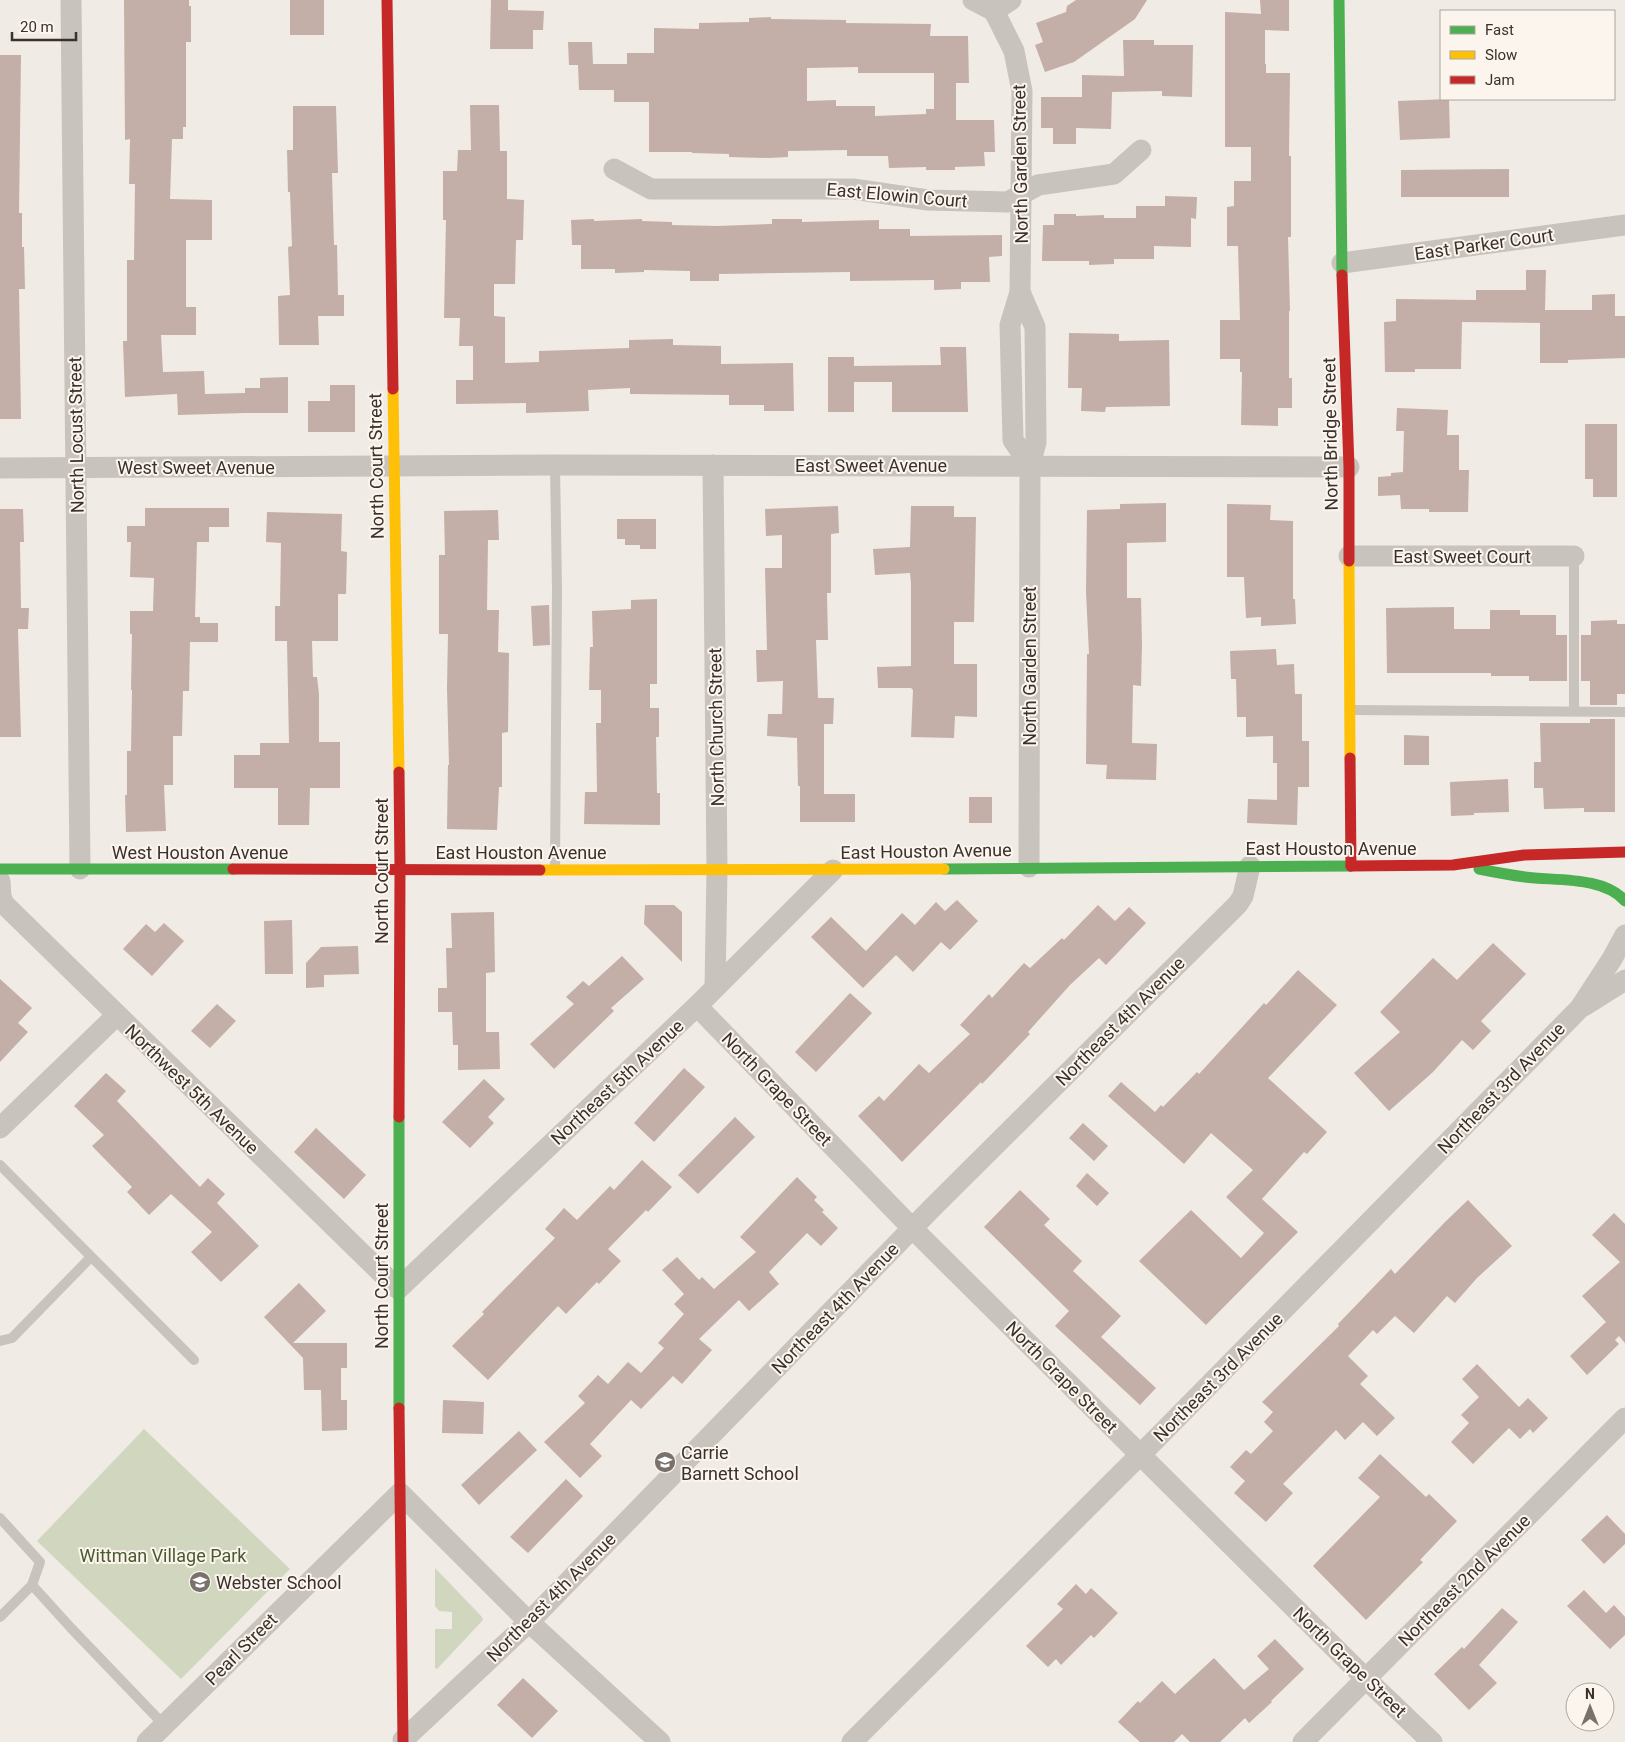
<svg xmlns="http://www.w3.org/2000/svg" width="1625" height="1742" viewBox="0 0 1625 1742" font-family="Roboto,sans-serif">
	<rect width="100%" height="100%" fill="#f0ebe5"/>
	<g fill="#d1d6bf">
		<path d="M144,1429L290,1569L181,1679L37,1541Z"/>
		<path d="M435,1568L482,1617L483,1620L437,1669L435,1668V1629H452V1612L439,1611L435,1606Z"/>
	</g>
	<g fill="#c3afa7" fill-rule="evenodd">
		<path d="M124,0H189V6H191V42H186V127H183V139H172L170,199L212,200V240H186V307H196V335H161L163,372L204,371L205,394L245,393V388H260V378L288,377V413H245L178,415L177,394L125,397L123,341H127V260H134L135,184H129L130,139L125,140Z"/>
		<rect x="290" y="0" width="34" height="35"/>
		<path d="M491,0H508V10L544,11L543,30H533V49H490Z"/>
		<path d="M1076,0H1147L1135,19L1074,62L1045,72L1035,45L1043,42L1036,23L1066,12L1067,6Z"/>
		<path d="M1260,0H1289V31L1265,30V64H1266V73H1290L1289,156H1291V237H1288L1290,311H1289V378H1292V408H1278V426L1241,425L1242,372H1240V359H1220V320H1240L1238,246H1227V207L1234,206V181H1251V147H1225V12L1261,14Z"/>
		<path d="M771,17V19L846,20V23L931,24L930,36H968L969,83H956V120H994L995,152H984L985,166L955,167V170H926V167L889,168L888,156H847V150L788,151V157L768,158L729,157V154L692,153V152H649V102H614V90H579L578,65H569L568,42H592L593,64H627V53H654V28L699,29V23L749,22V18ZM858,67V73H934V109H926V114L875,116V106H836V100L807,101V68Z"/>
		<path d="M1123,40H1154V45H1193L1192,97L1162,96V91L1112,92L1111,129L1076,128V144H1053V128H1041V97H1082V75L1124,76Z"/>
		<path d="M0,55H21L19,213H22V247H24L25,289H19L21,419H0Z"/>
		<path d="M1449,99L1450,138L1400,140L1398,101Z"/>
		<path d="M470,105H499L500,151H507V199L524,200L523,240H516L515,284H494V316L505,317V363L539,362V351L629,348V340L673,339V345L721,346V364L793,363L794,411H764V405H729V395L630,394V388L588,390L589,411L526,413V403L456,404V380H473V346H459L460,318H444L446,220H443V171H457L458,150H471Z"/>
		<path d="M293,106H336L338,173H332L334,245H337L338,295H344V316H318L319,345H279L278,296L290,295L288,247L292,246L290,192H288L287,150H293Z"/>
		<path d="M1509,169V197H1401V170Z"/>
		<path d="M1165,196L1197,197L1196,219L1191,218V247L1154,246V259H1114V264L1089,265V261H1042L1043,225H1054V214H1076V216L1104,215V218H1136V206H1165Z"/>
		<path d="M594,219V221L642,219V221L672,222V225L718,226L772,224V219H802V222L879,220V229H910V236L1002,235V256L989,257L990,282H961V289L934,290V280L850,281V272L719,274V281H690V271L644,270V272L615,273V269H581V245H572L571,220Z"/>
		<path d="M1526,270H1546L1545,310H1592V295L1615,294V316H1625V358L1568,360V363H1540V323L1462,322L1461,369H1415V372H1385L1384,322L1396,321V299L1476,300V290H1526Z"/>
		<path d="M1069,333L1119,334V341L1169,340L1170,406L1106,407L1105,412L1081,411L1082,388H1068Z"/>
		<path d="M940,347H966L968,412H892V382H854V412H828V357H854V366L941,365Z"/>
		<path d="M330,385H355V432H308V401H330Z"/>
		<path d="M1397,408L1448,410L1447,435H1459V470H1469L1468,512H1429V509H1401L1400,495L1378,496V477L1391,476V473L1403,472L1404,431H1396Z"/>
		<path d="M1585,424H1617V497H1593V479H1585Z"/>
		<path d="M1166,503V542L1127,543V598H1141L1142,644L1141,686L1133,685L1132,743L1157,744L1156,780L1106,779L1107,765L1086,764L1087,654H1089L1086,592L1087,510L1120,509V504Z"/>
		<path d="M1227,504L1271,505L1270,520L1293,521V599H1295L1296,624L1261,626V617L1246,618L1244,577H1227Z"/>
		<path d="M838,506L839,533L831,534V593H827L828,640H816L818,698H834L833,724H824V794H855V822H800V786H798L797,738L767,736L768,714H782L783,681L757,682L756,650H767L765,568H782V535L766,536L765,509Z"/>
		<path d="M911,506H954V517H976L974,622H954V664H977V717L955,716L954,738L911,737L913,690L911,688H878L877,667L911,666V583L910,573L875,575L873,549L910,547Z"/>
		<path d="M145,508H229V527H209V542H197L195,617H200V623H218V642H190L189,691H183L182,736H173V785H164L166,831L126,832L125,795H127V751H131L132,690H131L132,634H130V611H153L154,578L130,577L131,542H127V526H145Z"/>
		<path d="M0,509H23L24,542H20L21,608H29L28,629H18L21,737H0Z"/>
		<path d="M498,510L499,540H488L487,610H499L498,652L509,653L508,732L502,733V787H499L497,830L447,829L448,765H449L447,688L448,634H439V555H445L444,511Z"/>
		<path d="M267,512L342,514L341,551L347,552L346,594H338V641H312L313,677H317L319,694V742H340V788H310L309,825H278V788H234V755H260V743H289L287,641H275V606H280L281,543L266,542Z"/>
		<path d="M617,519H656V549H640V545H625V539H617Z"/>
		<path d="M657,599V684H650V708H659V737H656L657,793H660V825L584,824L585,792H597L596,723H601V690H589L590,647H593L592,611L631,609V600Z"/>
		<path d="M549,605L550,645L533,646L531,606Z"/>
		<path d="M1454,607V629H1490V610H1520V615H1556V635H1567V681H1529V676H1491V673H1387L1386,608Z"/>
		<path d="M1617,620V624H1625V694H1617V705H1590V681H1581V635H1591V621Z"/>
		<path d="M1276,649L1277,665L1294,664L1295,694H1302V741H1309V787H1298L1297,825L1247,823L1248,799L1277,800V763H1273V736L1246,737V717H1237L1236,679H1231L1230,651Z"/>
		<path d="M1590,719H1615V812H1584V808L1544,809L1543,788H1534V762H1541L1540,723H1590Z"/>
		<path d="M1404,735L1429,736V765H1404Z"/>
		<path d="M1508,779L1509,812L1474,813V815L1451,816L1450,782Z"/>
		<rect x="969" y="797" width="23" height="26"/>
		<path d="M957,900L978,921L950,950L941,942L913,972L896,955L863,988L811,937L831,917L866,951L902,913L915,925L936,902L945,911Z"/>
		<path d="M645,905H674L682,912V962L644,924Z"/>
		<path d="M1098,905L1115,921L1129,907L1146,923L1106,965L1099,958L1070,985L1028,1032L1030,1034L982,1084L981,1082L902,1162L858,1116L879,1096L884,1101L919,1064L929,1073L970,1034L960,1025L989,994L992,998L1024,963L1030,968L1062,938L1064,940Z"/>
		<path d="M494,912L495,972L486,973V1032H499L500,1069L458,1070V1045H453L452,1012H438V988H447L446,948H452L451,913Z"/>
		<path d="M292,920L293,974H265L264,921Z"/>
		<path d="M164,923L184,941L152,976L123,949L146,924L155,932Z"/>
		<path d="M1493,943L1526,974L1481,1021L1491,1031L1473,1050L1462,1040L1433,1072L1389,1111L1354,1073L1400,1032L1380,1012L1433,958L1457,980Z"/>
		<path d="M358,946L359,974L324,975V987L306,988V963L321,947Z"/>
		<path d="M622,956L644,979L611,1008L614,1011L554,1069L530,1044L574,1004L566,997L583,981L589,986Z"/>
		<path d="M1298,970L1337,1005L1268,1078L1327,1132L1307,1154L1304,1152L1262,1199L1298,1232L1206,1325L1139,1261L1191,1210L1241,1258L1264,1233L1226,1197L1253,1170L1211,1133L1184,1164L1108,1096L1121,1082L1155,1112L1161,1105L1163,1107L1197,1072L1199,1074L1245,1024L1264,1003L1266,1005Z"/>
		<path d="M0,979L32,1008L18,1023L28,1032L0,1062Z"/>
		<path d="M850,993L872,1013L816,1072L795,1052Z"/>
		<path d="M217,1004L236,1021L210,1048L191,1031Z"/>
		<path d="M684,1068L705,1087L654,1142L634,1123Z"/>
		<path d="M106,1073L126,1091L117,1101L200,1187L208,1178L225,1194L217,1203L259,1246L221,1282L191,1252L212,1232L171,1194L149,1215L127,1192L132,1187L92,1146L104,1135L74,1106Z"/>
		<path d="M484,1079L505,1099L488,1117L494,1123L470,1148L442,1122Z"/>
		<path d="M735,1117L755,1137L698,1194L678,1175Z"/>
		<path d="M1083,1123L1108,1146L1094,1161L1069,1138Z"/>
		<path d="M316,1128L366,1175L344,1199L294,1152Z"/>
		<path d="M642,1160L672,1187L648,1212L646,1210L608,1249L621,1261L599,1284L597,1282L566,1314L558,1306L488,1380L452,1346L484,1314L482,1312L555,1238L545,1229L564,1208L577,1220L610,1186L614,1190Z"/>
		<path d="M1087,1173L1109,1193L1097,1206L1076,1186Z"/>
		<path d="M797,1177L817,1197L814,1200L824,1210L822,1212L838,1228L821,1246L807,1233L769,1272L779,1284L749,1311L739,1300L699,1339L712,1350L682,1384L673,1376L641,1409L631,1400L590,1444L602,1456L580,1478L544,1442L585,1403L578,1396L598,1375L608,1384L628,1362L641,1373L664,1348L658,1343L684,1314L674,1304L684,1294L662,1270L677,1257L699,1280L702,1277L714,1289L756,1252L740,1237Z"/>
		<path d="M1020,1190L1050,1219L1044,1225L1082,1261L1073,1271L1121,1316L1101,1337L1156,1388L1140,1405L1055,1326L1069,1311L984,1227Z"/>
		<path d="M1468,1200L1512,1246L1477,1278L1455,1303L1447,1296L1414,1333L1395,1316L1377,1334L1373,1330L1348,1356L1368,1376L1360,1384L1395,1418L1377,1436L1363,1422L1345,1440L1336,1430L1283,1484L1293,1493L1266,1522L1234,1493L1245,1481L1230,1467L1246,1450L1251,1454L1273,1431L1264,1422L1273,1412L1262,1402L1339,1326L1338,1324L1391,1269L1395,1274L1446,1221Z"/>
		<path d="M1614,1213L1625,1224V1343L1619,1336L1615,1340L1619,1344L1587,1375L1570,1356L1606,1322L1582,1296L1620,1262L1592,1235Z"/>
		<path d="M299,1283L326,1311L293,1343H347V1368H341V1400H347V1430L322,1431L321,1390H304L303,1358L264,1317Z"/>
		<path d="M1477,1364L1519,1407L1528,1398L1548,1418L1533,1433L1530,1429L1520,1439L1509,1428L1473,1464L1451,1442L1469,1423L1461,1415L1479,1397L1462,1379Z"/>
		<path d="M443,1400L484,1402L483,1434L442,1433Z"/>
		<path d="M519,1431L537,1450L479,1505L461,1485Z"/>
		<path d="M1380,1454L1426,1497L1429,1494L1457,1521L1420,1560L1423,1562L1366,1620L1313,1566L1380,1497L1358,1478Z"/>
		<path d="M566,1479L583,1496L528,1553L510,1537Z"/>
		<path d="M1607,1515L1625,1534V1544L1604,1564L1581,1540Z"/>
		<path d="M1076,1584L1086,1594L1091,1588L1118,1613L1094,1638L1091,1635L1061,1665L1056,1659L1048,1667L1026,1646L1063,1609L1057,1604Z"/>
		<path d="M1584,1590L1606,1613L1614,1605L1625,1617V1635L1610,1649L1567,1606Z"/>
		<path d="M1502,1608L1518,1622L1479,1665L1497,1683L1469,1710L1434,1674L1462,1647L1464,1649Z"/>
		<path d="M1275,1639L1304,1669L1271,1701L1272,1702L1249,1723L1245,1718L1220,1742H1190L1182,1734L1174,1742H1140L1118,1722L1138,1701L1140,1703L1162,1681L1175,1694L1214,1658L1244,1690L1269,1669L1257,1656Z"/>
		<path d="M523,1678L558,1711L532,1738L497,1705Z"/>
	</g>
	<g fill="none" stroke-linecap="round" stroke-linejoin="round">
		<g stroke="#c9c3be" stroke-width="10">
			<path d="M555,465L557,589L555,869"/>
			<path d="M1352,710L1625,712"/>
			<path d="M1574,711V556"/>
			<path d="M0,1165L194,1360"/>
			<path d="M0,1341L12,1338L91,1257"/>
			<path d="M0,1518L40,1562L32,1585L71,1628L164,1725"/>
			<path d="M0,1617L32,1585"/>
		</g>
		<g stroke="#c9c3be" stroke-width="21">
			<path d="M71,0L80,869"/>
			<path d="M973,0L994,11"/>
			<path d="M994,11L1014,51L1022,91L1020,292L1010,325L1013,440L1030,465"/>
			<path d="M994,11L1011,0"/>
			<path d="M614,169L651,189H853L928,200L1008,202L1038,185L1114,174L1141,150"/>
			<path d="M1342,263L1625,225"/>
			<path d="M1020,292L1035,327L1036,442L1030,465L1029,867"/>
			<path d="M713,465L717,870L715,988"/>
			<path d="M0,468L555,465L1349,467"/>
			<path d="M1349,556H1574"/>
			<path d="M0,881L1,897L4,904L398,1289L697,1006L833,870"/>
			<path d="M697,1006L912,1228L1366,1679L1432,1742"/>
			<path d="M1584,1006L1625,980"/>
			<path d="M0,1128L117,1015"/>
			<path d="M403,1740L529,1622L933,1207L1238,904L1243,896L1250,866"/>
			<path d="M147,1742L400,1493L529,1622L660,1742"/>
			<path d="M852,1742L1160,1435L1580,1008L1612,959L1625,935"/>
			<path d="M1303,1742L1625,1418"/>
		</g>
		<g stroke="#4caf50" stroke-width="11">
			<path d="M1339,0L1342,275"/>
			<path d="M0,869H233"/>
			<path d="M944,869L1351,866"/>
			<path d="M1479,869C1494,872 1510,875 1525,877C1555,881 1604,876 1625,901"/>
			<path d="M399,1117V1408"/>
		</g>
		<g stroke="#ffc107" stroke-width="11">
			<path d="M393,389L399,772"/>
			<path d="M1349,561L1350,758"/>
			<path d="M540,870L944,869"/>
		</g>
		<g stroke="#c62828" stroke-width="11">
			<path d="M387,0L393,389"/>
			<path d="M1342,275L1349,467V561"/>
			<path d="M1350,758L1351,866"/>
			<path d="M399,772L400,869L399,1117"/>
			<path d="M1351,866L1453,865L1524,855L1625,852"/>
			<path d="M233,869L540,870"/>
			<path d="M399,1408L403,1742"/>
		</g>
	</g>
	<defs>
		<g id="school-disc" transform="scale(1.125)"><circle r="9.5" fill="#7a716c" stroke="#fbf5ee"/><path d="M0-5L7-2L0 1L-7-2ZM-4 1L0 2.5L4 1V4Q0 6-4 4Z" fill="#fff"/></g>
	</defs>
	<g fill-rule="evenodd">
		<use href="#school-disc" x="665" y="1462"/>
		<use href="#school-disc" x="200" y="1582"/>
	</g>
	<g text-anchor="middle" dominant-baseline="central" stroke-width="4" stroke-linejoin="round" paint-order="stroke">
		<g font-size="18" fill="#3b302b" stroke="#fbf5ee">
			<text transform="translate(1020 164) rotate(-91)">North Garden Street</text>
			<text transform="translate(897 195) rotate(5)">East Elowin Court</text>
			<text transform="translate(1484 244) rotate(-8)">East Parker Court</text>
			<text transform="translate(1330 434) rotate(-91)">North Bridge Street</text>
			<text transform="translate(76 435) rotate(-91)">North Locust Street</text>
			<text x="871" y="465">East Sweet Avenue</text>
			<text transform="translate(376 466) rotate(-91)">North Court Street</text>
			<text x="196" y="467">West Sweet Avenue</text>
			<text x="1462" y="556">East Sweet Court</text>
			<text transform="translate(1029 666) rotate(-90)">North Garden Street</text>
			<text transform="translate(716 727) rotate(-91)">North Church Street</text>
			<text x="1331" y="848">East Houston Avenue</text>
			<text transform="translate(926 851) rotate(-1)">East Houston Avenue</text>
			<text x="200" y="852">West Houston Avenue</text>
			<text x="521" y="852">East Houston Avenue</text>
			<text transform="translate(381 871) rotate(-90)">North Court Street</text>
			<text transform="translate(1120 1021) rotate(-45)">Northeast 4th Avenue</text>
			<text transform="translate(617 1082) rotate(-43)">Northeast 5th Avenue</text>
			<text transform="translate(1501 1088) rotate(-46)">Northeast 3rd Avenue</text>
			<text transform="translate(192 1089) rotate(44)">Northwest 5th Avenue</text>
			<text transform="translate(777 1089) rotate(46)">North Grape Street</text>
			<text transform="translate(381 1276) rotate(-90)">North Court Street</text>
			<text transform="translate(835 1308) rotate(-46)">Northeast 4th Avenue</text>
			<text transform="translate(1062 1377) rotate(45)">North Grape Street</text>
			<text transform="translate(1218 1377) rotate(-45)">Northeast 3rd Avenue</text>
			<text transform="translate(1464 1580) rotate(-45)">Northeast 2nd Avenue</text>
			<text transform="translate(551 1597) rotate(-45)">Northeast 4th Avenue</text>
			<text transform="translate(241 1649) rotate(-45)">Pearl Street</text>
			<text transform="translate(1350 1662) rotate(44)">North Grape Street</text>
		</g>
		<g font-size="18" fill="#3b302b" stroke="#fbf5ee" text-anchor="start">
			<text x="681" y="1452">Carrie<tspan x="681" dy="21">Barnett School</tspan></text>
			<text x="216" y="1582">Webster School</text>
		</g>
		<g font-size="18" fill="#4a5a2e" stroke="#fbf5ee">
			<text x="163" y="1555">Wittman Village Park</text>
		</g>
	</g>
	<rect x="1440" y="10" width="175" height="90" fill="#fbf5ee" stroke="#aea6a0"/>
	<rect x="1450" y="26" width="25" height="8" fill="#4caf50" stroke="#aea6a0"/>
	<text x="1485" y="35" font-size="15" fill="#3b302b">Fast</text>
	<rect x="1450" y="51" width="25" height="8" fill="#ffc107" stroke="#aea6a0"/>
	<text x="1485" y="60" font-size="15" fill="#3b302b">Slow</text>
	<rect x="1450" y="76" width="25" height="8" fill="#c62828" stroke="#aea6a0"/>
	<text x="1485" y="85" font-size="15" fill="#3b302b">Jam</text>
	<g transform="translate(1590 1707)"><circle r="24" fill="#fbf5ee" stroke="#aea6a0"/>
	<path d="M0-4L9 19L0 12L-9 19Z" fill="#7a716c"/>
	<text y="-8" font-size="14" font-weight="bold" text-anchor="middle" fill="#3b302b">N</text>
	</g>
	<path d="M12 32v8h64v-8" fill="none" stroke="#3b302b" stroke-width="2.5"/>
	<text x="20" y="32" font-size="15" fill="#3b302b" stroke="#fbf5ee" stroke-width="4" paint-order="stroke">20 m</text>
</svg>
